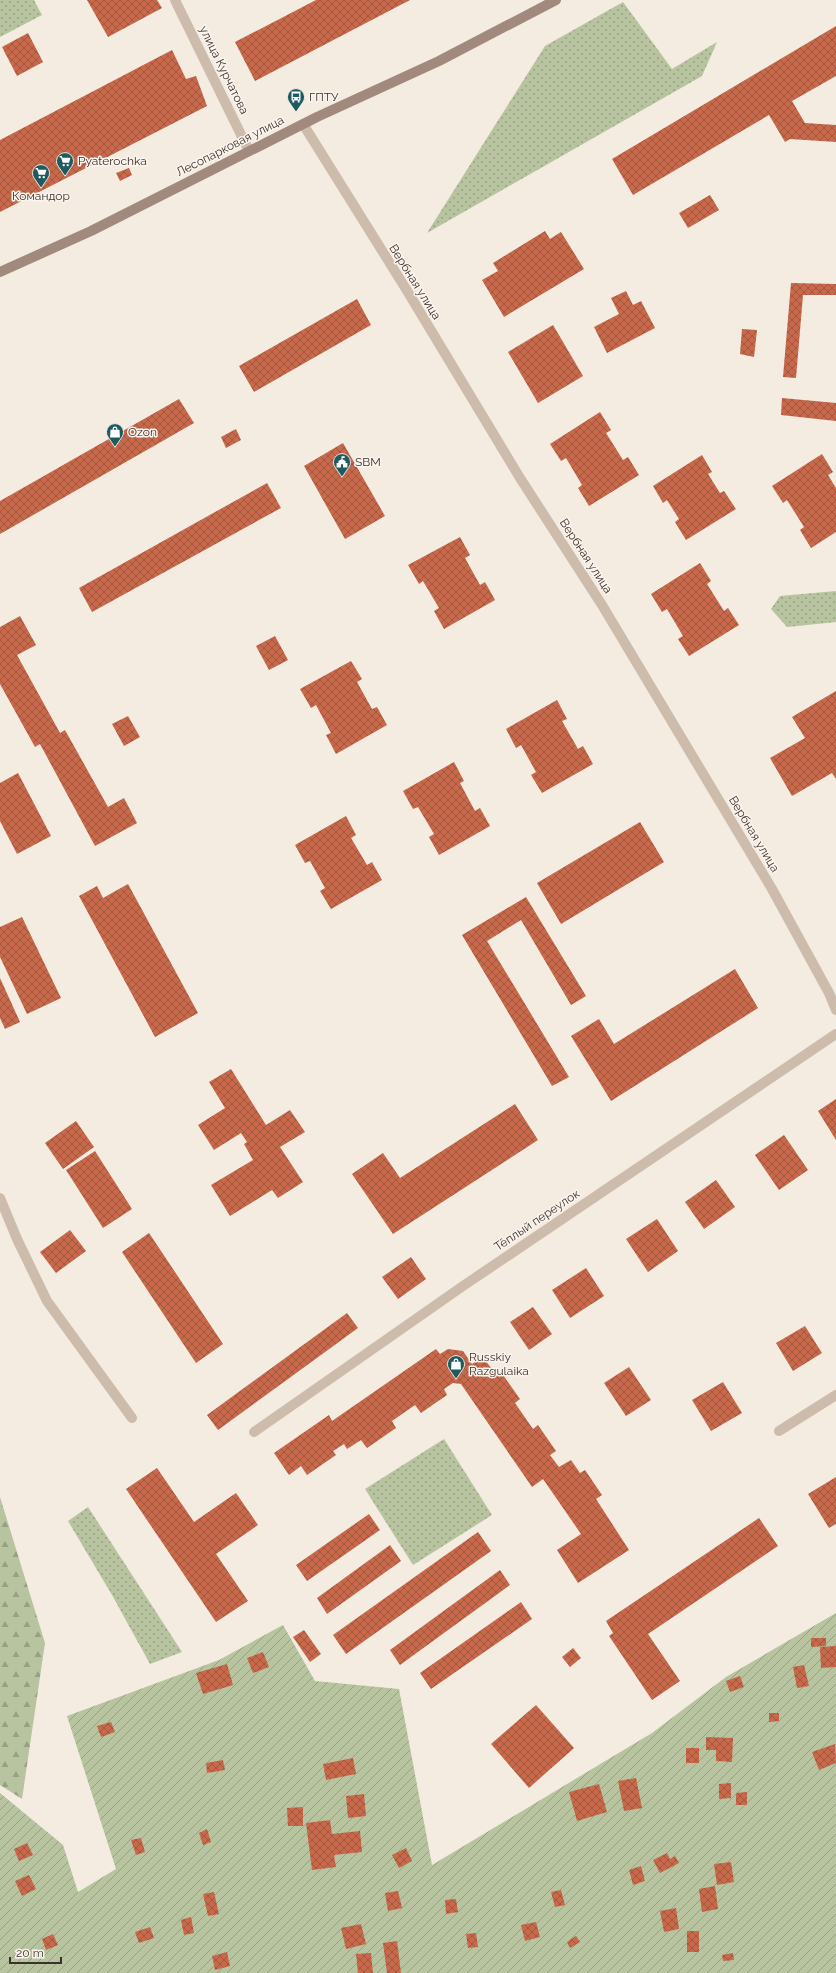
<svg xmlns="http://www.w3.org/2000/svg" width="836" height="1973" viewBox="0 0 836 1973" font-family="Raleway,sans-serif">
	<defs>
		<pattern id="grass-dots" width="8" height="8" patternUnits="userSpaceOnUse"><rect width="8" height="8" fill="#b8c4a0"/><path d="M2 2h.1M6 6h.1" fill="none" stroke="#97a083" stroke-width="1.8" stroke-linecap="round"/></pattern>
		<pattern id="forest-firs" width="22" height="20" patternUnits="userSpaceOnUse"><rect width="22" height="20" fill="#b8c4a0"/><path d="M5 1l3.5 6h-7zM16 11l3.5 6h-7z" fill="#97a083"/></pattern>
		<pattern id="garden-furrows" width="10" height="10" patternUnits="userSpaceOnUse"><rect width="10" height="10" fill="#b8c4a0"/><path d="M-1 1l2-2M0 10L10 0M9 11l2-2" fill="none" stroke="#97a083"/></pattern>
		<pattern id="building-cross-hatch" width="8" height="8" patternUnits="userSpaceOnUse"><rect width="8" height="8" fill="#c8694b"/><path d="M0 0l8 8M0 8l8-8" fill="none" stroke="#a4573f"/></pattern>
	</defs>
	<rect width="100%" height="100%" fill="#f4ebe1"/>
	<g fill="url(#grass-dots)">
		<path d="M0,0H34L42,15L0,37Z"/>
		<path d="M623,2L672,69L717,42L702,76L427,233L545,46Z"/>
		<path d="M836,591V622L787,627L771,609L780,596Z"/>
		<path d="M444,1439L492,1515L413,1565L365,1489Z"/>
		<path d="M88,1507L182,1652L150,1664L112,1595L68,1521Z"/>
	</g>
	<path fill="url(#forest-firs)" d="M0,1497L45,1643L22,1799L0,1785Z"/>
	<path fill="url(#garden-furrows)" d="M836,1613V1973H0V1793L63,1845L78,1892L116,1869L67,1716L219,1660L283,1625L315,1681L399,1689L432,1865L652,1733L726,1677Z"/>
	<g fill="url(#building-cross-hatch)">
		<path d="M87,0H157L162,8L108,37Z"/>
		<path d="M316,0H410L255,81L235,42Z"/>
		<path d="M836,26V76L792,101L805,123L836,125V142L790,139L785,142L769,115L633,195L612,159Z"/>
		<path d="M28,33L43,62L17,76L2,47Z"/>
		<path d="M172,50L186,79L196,76L207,106L0,212V140Z"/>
		<path d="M129,168L132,175L120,181L116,173Z"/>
		<path d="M710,195L719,210L688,228L679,213Z"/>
		<path d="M545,231L550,239L561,232L584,269L504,317L482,280L498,271L493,263Z"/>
		<path d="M791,283L836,284V295H803L796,378L783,377Z"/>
		<path d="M626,291L633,305L641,301L655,328L607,353L594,327L619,314L611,298Z"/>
		<path d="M357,299L371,325L254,392L239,366Z"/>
		<path d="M553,325L583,376L538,403L508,352Z"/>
		<path d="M742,329L757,330L754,357L740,354Z"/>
		<path d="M782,398L836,403V421L781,415Z"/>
		<path d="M179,399L194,423L0,534V501Z"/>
		<path d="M600,412L611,430L606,433L623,460L628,457L639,475L589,506L578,488L582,485L566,458L561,461L550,444Z"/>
		<path d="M236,429L241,440L226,448L221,437Z"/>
		<path d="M343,443L385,516L345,539L304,466Z"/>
		<path d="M822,454L833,472L828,475L836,488V532L811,548L800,530L804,527L787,500L783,503L772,486Z"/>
		<path d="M702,455L712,472L708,474L720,493L724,491L736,509L686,540L675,522L679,519L667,500L663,503L653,486Z"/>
		<path d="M267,483L281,508L92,612L79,588Z"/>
		<path d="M460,537L470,555L465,558L480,585L485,582L495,600L444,629L434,611L439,608L423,581L419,584L408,565Z"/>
		<path d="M700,563L711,581L707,584L724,611L728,608L739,625L689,656L678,639L683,636L667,609L662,612L651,594Z"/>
		<path d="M20,616L36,645L17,655L60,733L65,730L108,807L124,798L137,823L95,846L40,744L35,747L0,684V627Z"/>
		<path d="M275,636L288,660L269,670L256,646Z"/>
		<path d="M351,661L362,679L357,682L372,709L377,707L387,725L336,754L326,735L331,733L316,705L311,708L300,689Z"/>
		<path d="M836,691V779L832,773L792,796L770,758L805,738L792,717Z"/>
		<path d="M557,700L567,719L562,721L578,749L583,746L593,764L542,793L531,775L536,772L521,745L516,748L506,729Z"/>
		<path d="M128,716L140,737L124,746L112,724Z"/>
		<path d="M454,762L464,781L460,783L475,811L480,808L490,826L439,855L429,837L434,834L418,807L413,809L403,791Z"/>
		<path d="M18,773L51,836L17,854L0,821V783Z"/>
		<path d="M346,816L356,835L351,838L367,865L372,862L382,880L331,909L320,891L325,888L310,861L305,863L295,845Z"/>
		<path d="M640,822L664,862L561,924L537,883Z"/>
		<path d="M128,884L198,1013L155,1037L79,896L97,886L103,898Z"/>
		<path d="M526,897L586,996L571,1005L521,920L487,941L569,1077L552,1086L462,935Z"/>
		<path d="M22,917L61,998L27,1014L0,957V927Z"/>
		<path d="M735,969L758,1008L611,1101L571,1036L599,1019L614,1044Z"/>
		<path d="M0,978L20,1022L5,1029L0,1018Z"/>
		<path d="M231,1069L266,1125L290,1110L305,1132L280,1147L303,1182L278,1198L272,1190L230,1216L211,1185L253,1160L244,1144L247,1142L241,1133L214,1150L198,1125L225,1108L209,1082Z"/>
		<path d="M836,1099V1140L818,1111Z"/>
		<path d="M515,1104L538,1140L393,1234L352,1174L383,1153L400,1178Z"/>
		<path d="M76,1121L94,1147L63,1169L45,1143Z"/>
		<path d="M784,1135L808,1170L779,1190L755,1155Z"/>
		<path d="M95,1151L132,1209L103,1228L66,1170Z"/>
		<path d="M716,1180L735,1207L704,1229L685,1202Z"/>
		<path d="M657,1219L678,1251L648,1272L626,1239Z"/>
		<path d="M70,1230L86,1251L56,1273L40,1252Z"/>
		<path d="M149,1233L223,1344L196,1363L122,1252Z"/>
		<path d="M411,1257L426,1279L398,1299L382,1277Z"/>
		<path d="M586,1268L604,1296L570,1318L552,1290Z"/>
		<path d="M533,1307L552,1334L529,1350L510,1322Z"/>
		<path d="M347,1313L358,1328L218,1430L207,1415Z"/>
		<path d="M805,1326L822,1353L793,1371L776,1343Z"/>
		<path d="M436,1349L440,1354L448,1349L463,1351L472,1364L483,1357L496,1375L501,1372L520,1399L515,1403L533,1429L538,1425L556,1451L550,1455L559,1467L571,1460L580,1473L585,1470L602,1495L596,1499L629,1550L578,1583L557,1550L581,1534L543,1479L532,1487L461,1384L453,1383L444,1389L447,1395L421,1413L415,1405L392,1421L396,1428L367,1448L361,1440L347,1449L344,1444L333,1451L336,1455L307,1475L301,1466L289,1475L274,1453L329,1415L332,1421Z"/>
		<path d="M629,1367L651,1400L626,1416L604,1383Z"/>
		<path d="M723,1382L742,1413L711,1431L692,1400Z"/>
		<path d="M157,1468L194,1522L236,1493L258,1525L216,1554L248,1601L216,1622L126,1489Z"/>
		<path d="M836,1477V1524L829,1528L808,1494Z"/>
		<path d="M369,1514L380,1530L307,1581L296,1565Z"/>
		<path d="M759,1518L778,1546L648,1634L680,1681L652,1700L609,1636L613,1633L606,1621Z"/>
		<path d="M478,1532L491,1551L346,1654L333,1635Z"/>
		<path d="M390,1545L401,1561L327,1614L317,1598Z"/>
		<path d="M500,1570L510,1585L400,1665L390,1650Z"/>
		<path d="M521,1602L532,1619L431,1689L420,1673Z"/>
		<path d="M304,1630L321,1654L310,1662L293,1637Z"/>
		<path d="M811,1638H826V1646L811,1647Z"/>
		<path d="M836,1646V1667L821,1668L820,1647Z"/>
		<path d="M573,1648L581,1658L570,1667L562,1657Z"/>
		<path d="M263,1652L269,1667L253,1673L247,1658Z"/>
		<path d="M227,1664L233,1685L203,1694L196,1673Z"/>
		<path d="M804,1665L809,1686L797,1688L793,1667Z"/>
		<path d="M740,1676L744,1687L730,1692L726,1681Z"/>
		<path d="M536,1705L574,1748L529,1788L491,1744Z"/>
		<path d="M769,1713H779V1721L769,1722Z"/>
		<path d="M111,1722L115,1732L101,1737L97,1726Z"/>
		<path d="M706,1737L733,1738L732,1762L716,1761V1750H706Z"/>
		<path d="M835,1744L836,1763L819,1770L812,1752Z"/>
		<rect x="686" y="1748" width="13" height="15"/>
		<path d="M353,1758L356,1774L326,1780L323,1764Z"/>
		<path d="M223,1760L225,1770L207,1773L206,1763Z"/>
		<path d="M636,1778L642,1808L624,1811L618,1781Z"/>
		<path d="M731,1783V1798L719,1799V1784Z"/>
		<path d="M599,1784L607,1812L577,1821L569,1792Z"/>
		<path d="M747,1792V1805H736V1793Z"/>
		<path d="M364,1794L366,1816L348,1818L346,1796Z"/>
		<path d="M303,1807V1826H288L287,1808Z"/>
		<path d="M330,1820L332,1834L360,1831L362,1852L334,1855L336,1867L312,1870L306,1823Z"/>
		<path d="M207,1829L211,1842L203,1845L199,1833Z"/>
		<path d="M141,1838L145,1852L136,1855L131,1840Z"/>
		<path d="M27,1843L33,1855L19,1861L14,1849Z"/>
		<path d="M406,1848L412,1861L399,1868L392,1855Z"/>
		<path d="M667,1853L670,1859L675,1856L679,1863L660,1873L653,1860Z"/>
		<path d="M731,1862L734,1882L717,1885L714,1864Z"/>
		<path d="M641,1866L645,1881L633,1885L629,1870Z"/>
		<path d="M29,1875L36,1889L22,1896L15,1881Z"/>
		<path d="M715,1886L718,1909L702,1912L699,1889Z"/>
		<path d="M561,1890L565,1905L555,1907L551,1892Z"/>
		<path d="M398,1891L402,1908L388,1911L385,1893Z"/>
		<path d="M214,1892L219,1914L208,1916L203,1894Z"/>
		<path d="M456,1899L458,1912L446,1914L445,1900Z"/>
		<path d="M676,1908L679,1929L664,1932L660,1911Z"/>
		<path d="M191,1917L194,1933L184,1935L181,1920Z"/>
		<path d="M536,1922L540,1937L525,1941L521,1925Z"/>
		<path d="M361,1924L366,1944L346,1949L341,1928Z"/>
		<path d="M150,1927L154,1938L139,1943L135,1932Z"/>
		<rect x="687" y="1931" width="12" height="21"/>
		<path d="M476,1933L478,1947L468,1948L466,1934Z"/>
		<path d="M53,1934L58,1945L46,1950L42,1939Z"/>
		<path d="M576,1936L580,1942L570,1948L567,1942Z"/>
		<path d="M397,1941L401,1973H387L383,1943Z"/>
		<path d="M227,1952L230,1966L215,1970L212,1956Z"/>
		<path d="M371,1953L373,1973H358L356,1954Z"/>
		<path d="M733,1953L734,1960L723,1961L722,1955Z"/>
	</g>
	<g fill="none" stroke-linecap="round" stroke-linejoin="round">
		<g stroke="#cdbbac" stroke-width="10">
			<path d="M175,0L249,151"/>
			<path d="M303,124L406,289L520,478L602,605L772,889L829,993L836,1010"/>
			<path d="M0,1198L17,1239L47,1301L132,1418"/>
			<path d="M779,1431L836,1395"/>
			<path d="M254,1432L463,1286L836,1034"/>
		</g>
		<path stroke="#a18a7d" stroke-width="10" d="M0,272L91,231L317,117L439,61L556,0"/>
	</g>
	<defs>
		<g id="bus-pin" transform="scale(0.9)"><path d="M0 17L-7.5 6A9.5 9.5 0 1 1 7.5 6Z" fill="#1f5a5e" stroke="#fbf5ee"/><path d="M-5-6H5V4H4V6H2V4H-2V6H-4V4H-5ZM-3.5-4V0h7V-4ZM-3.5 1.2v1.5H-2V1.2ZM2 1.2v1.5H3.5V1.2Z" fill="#fff"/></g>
		<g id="supermarket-pin" transform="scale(0.9)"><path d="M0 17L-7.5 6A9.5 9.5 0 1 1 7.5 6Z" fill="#1f5a5e" stroke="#fbf5ee"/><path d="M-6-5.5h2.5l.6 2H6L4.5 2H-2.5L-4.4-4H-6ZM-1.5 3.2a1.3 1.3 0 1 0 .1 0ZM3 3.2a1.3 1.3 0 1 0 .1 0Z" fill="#fff"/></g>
		<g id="shop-pin" transform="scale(0.9)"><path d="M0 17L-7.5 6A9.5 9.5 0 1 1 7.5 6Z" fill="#1f5a5e" stroke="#fbf5ee"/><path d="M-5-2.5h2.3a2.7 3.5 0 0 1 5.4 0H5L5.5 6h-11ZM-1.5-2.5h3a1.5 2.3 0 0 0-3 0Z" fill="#fff"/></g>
		<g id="civic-pin" transform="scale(0.9)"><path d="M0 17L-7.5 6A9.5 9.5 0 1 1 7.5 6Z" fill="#1f5a5e" stroke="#fbf5ee"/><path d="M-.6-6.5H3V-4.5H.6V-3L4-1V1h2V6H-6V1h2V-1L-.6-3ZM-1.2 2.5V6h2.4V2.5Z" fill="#fff"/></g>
	</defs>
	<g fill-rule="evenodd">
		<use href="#bus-pin" x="296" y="97"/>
		<use href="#supermarket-pin" x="65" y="161"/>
		<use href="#supermarket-pin" x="41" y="173"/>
		<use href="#shop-pin" x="115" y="432"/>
		<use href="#civic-pin" x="342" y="462"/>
		<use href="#shop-pin" x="456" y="1364"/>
	</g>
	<g text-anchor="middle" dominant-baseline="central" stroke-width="3" stroke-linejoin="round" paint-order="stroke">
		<g font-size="12" fill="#3b302b" stroke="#fbf5ee">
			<text transform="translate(224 70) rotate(64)">улица Курчатова</text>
			<text transform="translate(230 146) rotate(-27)">Лесопарковая улица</text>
			<text transform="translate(415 282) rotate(58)">Вербная улица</text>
			<text transform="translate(586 556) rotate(57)">Вербная улица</text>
			<text transform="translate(754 834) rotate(59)">Вербная улица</text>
			<text transform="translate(537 1220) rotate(-34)">Тёплый переулок</text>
		</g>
		<g font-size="12" fill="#3b302b" stroke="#fbf5ee" text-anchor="start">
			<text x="309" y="97">ГПТУ</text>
			<text x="78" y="161">Pyaterochka</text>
			<text x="41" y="196" text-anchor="middle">Командор</text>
			<text x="128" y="432">Ozon</text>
			<text x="355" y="462">SBM</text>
			<text x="469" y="1357">Russkiy<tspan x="469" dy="14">Razgulaika</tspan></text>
		</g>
	</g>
	<path d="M10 1957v6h51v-6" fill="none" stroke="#3b302b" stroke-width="2"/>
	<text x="16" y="1957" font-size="12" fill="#3b302b" stroke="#fbf5ee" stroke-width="3" paint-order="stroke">20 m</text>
</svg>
